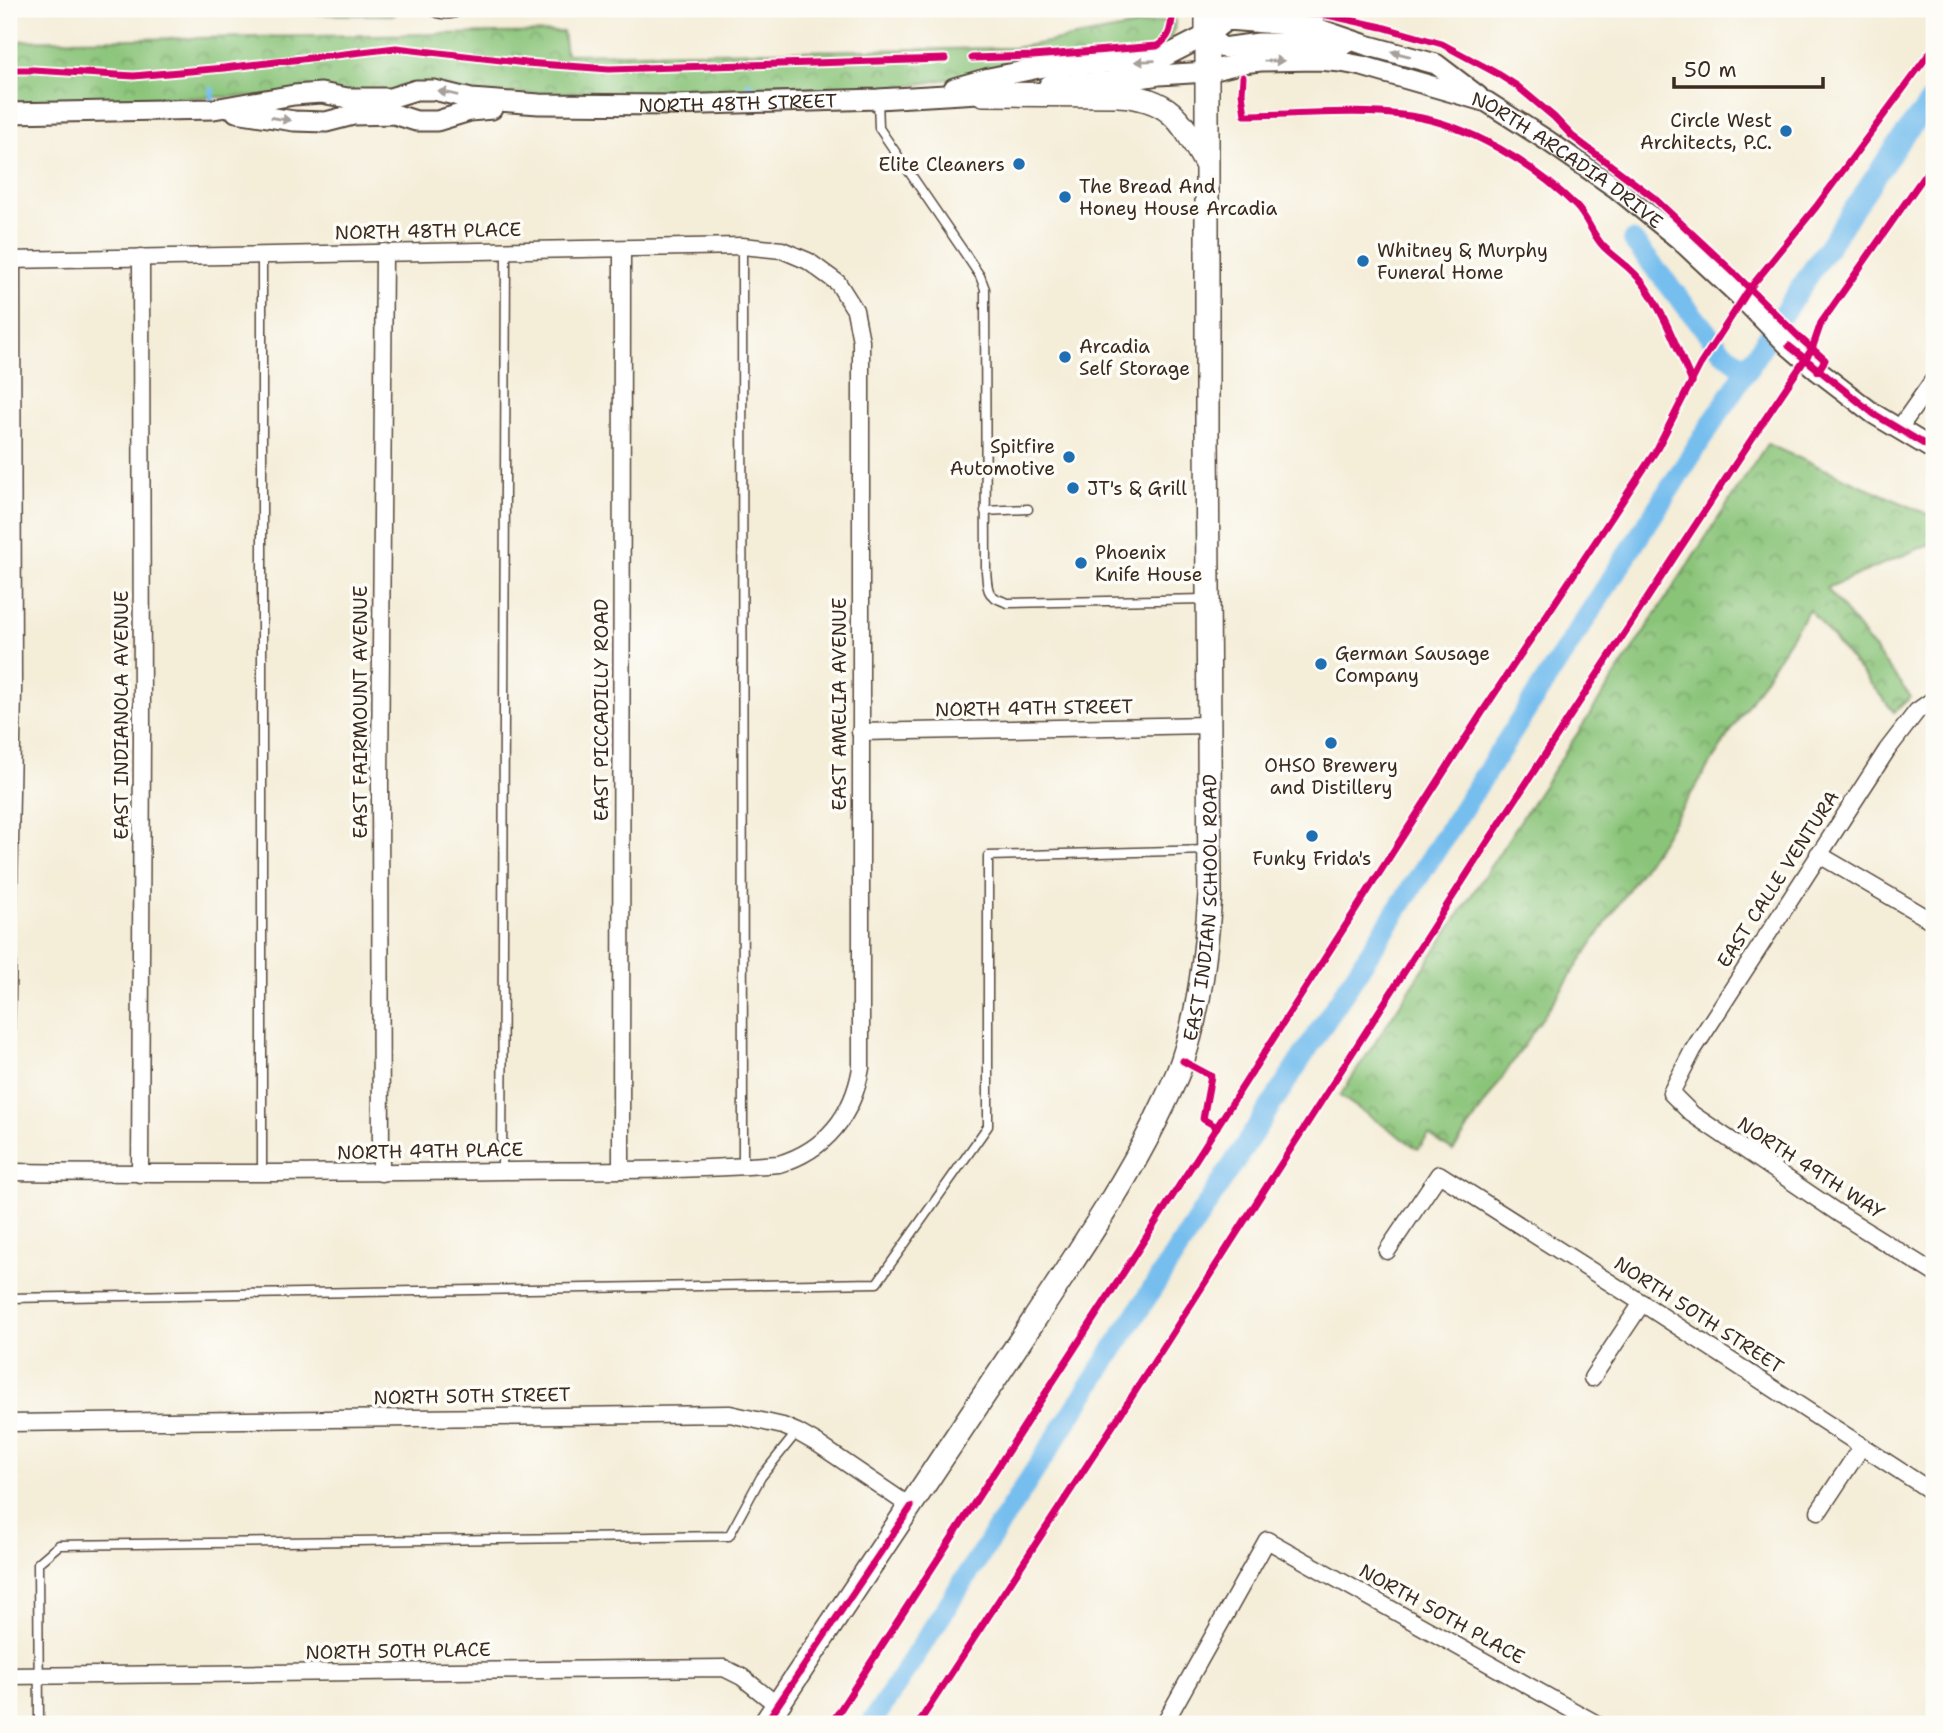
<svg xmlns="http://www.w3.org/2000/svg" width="1943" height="1733" viewBox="0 0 1943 1733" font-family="'Shantell Sans',sans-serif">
	<defs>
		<pattern id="park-crowns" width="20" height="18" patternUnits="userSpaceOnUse" patternTransform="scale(1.75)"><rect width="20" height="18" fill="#8ac479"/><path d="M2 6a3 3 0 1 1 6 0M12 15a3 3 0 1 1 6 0" fill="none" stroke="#729f63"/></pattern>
	</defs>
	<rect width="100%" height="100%" fill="#fdfcf7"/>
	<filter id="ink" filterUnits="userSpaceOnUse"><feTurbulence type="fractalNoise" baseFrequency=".0143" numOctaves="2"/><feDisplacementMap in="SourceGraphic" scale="14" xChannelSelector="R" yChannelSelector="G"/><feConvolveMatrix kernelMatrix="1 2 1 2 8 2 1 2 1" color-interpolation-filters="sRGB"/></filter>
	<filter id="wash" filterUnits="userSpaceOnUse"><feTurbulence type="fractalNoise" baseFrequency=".00686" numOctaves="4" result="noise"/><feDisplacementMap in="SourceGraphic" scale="28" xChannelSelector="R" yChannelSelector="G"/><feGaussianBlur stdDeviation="1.57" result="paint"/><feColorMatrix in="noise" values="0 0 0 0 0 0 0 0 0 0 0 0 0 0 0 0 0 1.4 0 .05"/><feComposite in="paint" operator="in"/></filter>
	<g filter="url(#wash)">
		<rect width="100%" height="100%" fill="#f4edd8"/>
		<path fill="#8ac479" stroke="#62774c" stroke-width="2" d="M198,9H395V15L202,13Z"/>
		<g fill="url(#park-crowns)" stroke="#62774c" stroke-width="2">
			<path d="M1175,19L1174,30L1170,39L1152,54L1034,63L909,86L878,88L539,93H390L9,102V41L563,32L566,54L1015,48Z"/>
			<path d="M1767,444L1934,517V542L1827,588L1911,697L1894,712L1809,609L1661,841L1453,1151L1429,1135L1418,1149L1340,1096Z"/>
		</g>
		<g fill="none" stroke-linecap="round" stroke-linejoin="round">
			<g stroke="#76beee" stroke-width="6">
				<path d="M749,84L750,101"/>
				<path d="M212,107V90"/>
			</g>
			<g stroke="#76beee" stroke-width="21">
				<path d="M1633,241L1722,351L1748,370"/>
				<path d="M871,1724L1782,315L1896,146L1934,97"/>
			</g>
		</g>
	</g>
	<g filter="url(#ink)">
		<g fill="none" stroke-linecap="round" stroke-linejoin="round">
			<g stroke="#57473a" stroke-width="11">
				<g id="service">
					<path d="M430,9C441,16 452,16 463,9"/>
					<path d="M878,99L879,128L966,255L980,276L985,289L986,571C988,592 986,596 1008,603L1205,599"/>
					<path d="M742,246L743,1165"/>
					<path d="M985,511L1028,509"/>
					<path d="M9,1096L17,691L16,260"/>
					<path d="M502,1171L506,251"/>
					<path d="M262,1174V254"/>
					<path d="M9,1298L877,1283L988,1126V856L1208,850"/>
					<path d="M39,1724L38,1563L59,1545L729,1536L761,1477L797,1432"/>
				</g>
			</g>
			<g stroke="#57473a" stroke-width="19">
				<g id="minor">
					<path d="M9,260L742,246L782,250L808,261L838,283L855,310L861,341V1068C853,1115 826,1150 779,1164C688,1171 595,1170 503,1171C338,1173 174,1174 9,1172"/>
					<path d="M1898,430L1934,379"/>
					<path d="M1934,699L1917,711L1887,750L1693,1050L1671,1093L1692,1114L1838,1213L1934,1273"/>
					<path d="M860,732L1209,725"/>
					<path d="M1818,854L1934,922"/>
					<path d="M621,1170L622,249"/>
					<path d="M381,1173L380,785L384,252"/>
					<path d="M140,1174L142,733L141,257"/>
					<path d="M1387,1251L1439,1174L1642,1303L1934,1493"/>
					<path d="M1592,1378L1642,1303"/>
					<path d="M9,1423L730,1414L783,1426L797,1432L818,1444L911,1507"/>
					<path d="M1819,1511L1862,1446"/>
					<path d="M9,1676L724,1668L742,1677L777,1705"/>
					<path d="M1164,1724L1267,1540L1597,1724"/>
				</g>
			</g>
			<g stroke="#57473a" stroke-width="23">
				<g id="tertiary">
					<path d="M1207,35L1223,48L1259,43L1344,44"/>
					<path id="s1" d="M1049,85L1120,81L1159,75L1207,72L1242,63L1261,61L1319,60L1341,62L1362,66L1487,102L1548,141L1616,188L1680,240L1743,299L1789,346L1818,371L1874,414L1934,450"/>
					<path d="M954,88L989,78L1044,67L1158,60L1207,35L1227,20L1313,27L1366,45L1436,64L1478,96"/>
					<path d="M236,112L294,121L326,122L353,115L394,114L416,121H437L470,111L492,109"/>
					<path id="s2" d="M9,113L214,109L294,95L321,93L348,98H390L416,90H434L471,99L539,104L673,105L878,99L995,92"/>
				</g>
			</g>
			<g stroke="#57473a" stroke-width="26">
				<g id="secondary">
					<path d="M983,94L1118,95C1170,98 1181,120 1205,162"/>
					<path id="s3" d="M765,1724C853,1590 944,1457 1032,1323C1075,1257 1121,1191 1156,1120C1165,1101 1175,1082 1182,1062C1200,1009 1206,951 1210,895L1207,431V9"/>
				</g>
			</g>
			<use href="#service" stroke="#fff" stroke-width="8"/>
			<use href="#minor" stroke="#fff" stroke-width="16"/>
			<use href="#tertiary" stroke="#fff" stroke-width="19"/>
			<use href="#secondary" stroke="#fff" stroke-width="23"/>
			<g stroke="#fdfcf7" stroke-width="11">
				<g id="cycleway">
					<path d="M1242,9L1327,15L1382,27L1442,44L1498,74L1517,86L1554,117L1572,136L1653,197L1732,271L1800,338L1825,360L1818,371"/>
					<path d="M972,58L1033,56L1157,46C1172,37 1171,25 1173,10"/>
					<path d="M9,70H33L134,76L224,68L396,48L526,63L609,69L945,59"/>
					<path d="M1243,77L1242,93L1245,115C1300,115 1355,108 1410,116C1468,124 1535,165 1576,206C1587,217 1592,234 1603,246C1617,260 1634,269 1645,286C1665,315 1678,350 1692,382"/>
					<path d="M1789,346L1874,414L1934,450"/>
					<path d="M1183,1061L1211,1076L1203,1119L1217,1127"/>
					<path d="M765,1724L911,1507"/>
					<path d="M831,1724L1113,1289L1483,711L1657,449L1700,365L1728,322L1750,288L1816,207L1934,47"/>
					<path d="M918,1724L1127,1404L1487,843L1755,434L1812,349L1821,323L1934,162"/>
				</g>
			</g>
			<use href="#cycleway" stroke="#d6006c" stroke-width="7"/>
		</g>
		<defs><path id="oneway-solid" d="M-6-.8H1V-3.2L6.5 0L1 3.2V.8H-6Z" transform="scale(1.75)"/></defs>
		<g fill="#a79f9a">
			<use href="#oneway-solid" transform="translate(1401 54) rotate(-165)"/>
			<use href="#oneway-solid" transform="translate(1145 61) rotate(178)"/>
			<use href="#oneway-solid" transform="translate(1274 61) rotate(-1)"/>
			<use href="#oneway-solid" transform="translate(448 93) rotate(-167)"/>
			<use href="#oneway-solid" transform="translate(281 119) rotate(9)"/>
		</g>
	</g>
	<g fill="#1f6fb2" stroke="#fdfcf7" stroke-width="2.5">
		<circle cx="1786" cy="131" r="7"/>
		<circle cx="1019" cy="164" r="7"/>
		<circle cx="1065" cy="197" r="7"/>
		<circle cx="1363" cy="261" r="7"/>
		<circle cx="1065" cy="357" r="7"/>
		<circle cx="1069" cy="457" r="7"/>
		<circle cx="1073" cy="488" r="7"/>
		<circle cx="1081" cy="563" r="7"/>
		<circle cx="1321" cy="664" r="7"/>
		<circle cx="1331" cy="743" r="7"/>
		<circle cx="1312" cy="836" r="7"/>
	</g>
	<g text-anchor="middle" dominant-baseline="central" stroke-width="7" stroke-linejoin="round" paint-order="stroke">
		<g font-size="19" fill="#3b2a1e" stroke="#fdfcf7">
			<text stroke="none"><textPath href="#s2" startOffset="733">NORTH 48TH STREET</textPath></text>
			<text stroke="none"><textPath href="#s1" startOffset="544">NORTH ARCADIA DRIVE</textPath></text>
			<text transform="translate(428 231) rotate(-1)">NORTH 48TH PLACE</text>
			<text transform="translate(839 704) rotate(-90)">EAST AMELIA AVENUE</text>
			<text transform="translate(1034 708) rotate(-1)">NORTH 49TH STREET</text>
			<text transform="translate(601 710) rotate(-90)">EAST PICCADILLY ROAD</text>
			<text transform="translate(360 712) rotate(-90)">EAST FAIRMOUNT AVENUE</text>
			<text transform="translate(121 715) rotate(-90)">EAST INDIANOLA AVENUE</text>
			<text transform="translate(1778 879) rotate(-57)">EAST CALLE VENTURA</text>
			<text stroke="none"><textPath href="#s3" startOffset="940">EAST INDIAN SCHOOL ROAD</textPath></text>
			<text transform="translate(430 1151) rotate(-1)">NORTH 49TH PLACE</text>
			<text transform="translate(1811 1168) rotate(33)">NORTH 49TH WAY</text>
			<text transform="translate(1699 1315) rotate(33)">NORTH 50TH STREET</text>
			<text transform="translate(472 1396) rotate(-1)">NORTH 50TH STREET</text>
			<text transform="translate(1442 1614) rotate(29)">NORTH 50TH PLACE</text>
			<text transform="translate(398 1651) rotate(-1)">NORTH 50TH PLACE</text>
		</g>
		<g font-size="19" fill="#3b2a1e" stroke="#fdfcf7" text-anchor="start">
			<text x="1772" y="120" text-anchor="end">Circle West<tspan x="1772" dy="22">Architects, P.C.</tspan></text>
			<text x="1005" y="164" text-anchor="end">Elite Cleaners</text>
			<text x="1079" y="186">The Bread And<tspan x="1079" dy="22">Honey House Arcadia</tspan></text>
			<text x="1377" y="250">Whitney &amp; Murphy<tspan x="1377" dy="22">Funeral Home</tspan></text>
			<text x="1079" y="346">Arcadia<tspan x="1079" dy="22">Self Storage</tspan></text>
			<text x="1055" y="446" text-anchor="end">Spitfire<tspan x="1055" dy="22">Automotive</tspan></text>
			<text x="1087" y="488">JT's &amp; Grill</text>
			<text x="1095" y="552">Phoenix<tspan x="1095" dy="22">Knife House</tspan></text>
			<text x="1335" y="653">German Sausage<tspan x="1335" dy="22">Company</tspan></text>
			<text x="1331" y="765" text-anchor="middle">OHSO Brewery<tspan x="1331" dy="22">and Distillery</tspan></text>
			<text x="1312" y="858" text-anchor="middle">Funky Frida's</text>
		</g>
	</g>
	<rect width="1943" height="1733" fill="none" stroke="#fdfcf7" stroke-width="35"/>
	<path d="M1674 77v10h149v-10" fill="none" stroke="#3b2a1e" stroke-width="3.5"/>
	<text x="1684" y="77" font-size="21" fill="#3b2a1e" stroke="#fdfcf7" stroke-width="5" paint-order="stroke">50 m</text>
</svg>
